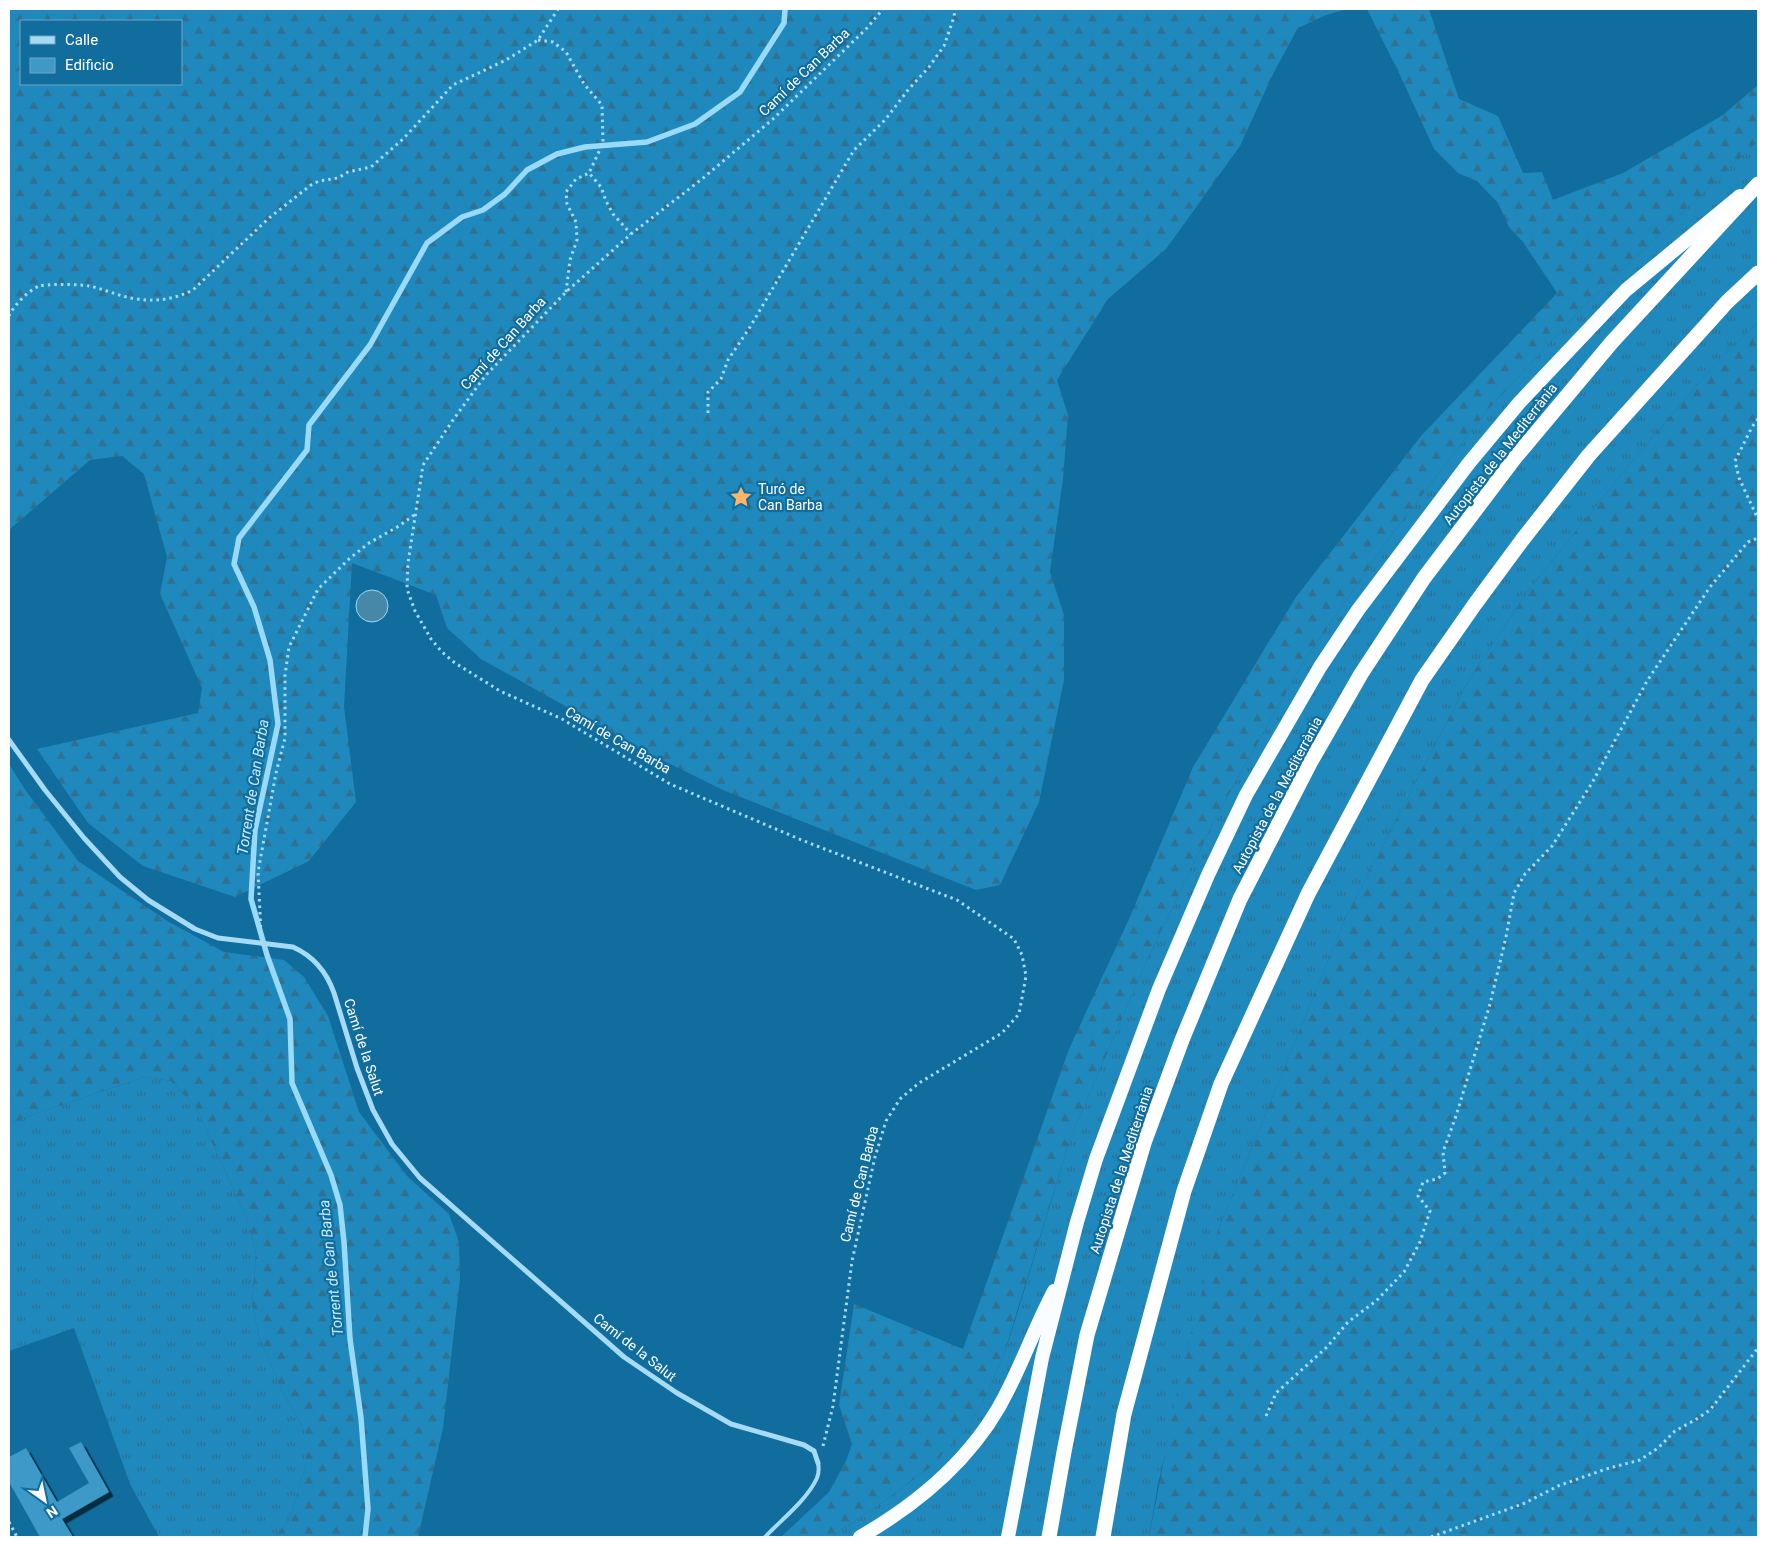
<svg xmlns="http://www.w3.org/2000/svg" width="1767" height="1546" viewBox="0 0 1767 1546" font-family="Roboto,sans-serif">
	<defs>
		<pattern id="grass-tufts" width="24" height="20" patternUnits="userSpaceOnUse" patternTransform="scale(1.25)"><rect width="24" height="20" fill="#1f88bc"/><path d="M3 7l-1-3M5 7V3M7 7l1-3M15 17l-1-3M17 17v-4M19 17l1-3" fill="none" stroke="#31708f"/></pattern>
		<pattern id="forest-firs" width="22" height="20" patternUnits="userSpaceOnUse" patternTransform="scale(1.25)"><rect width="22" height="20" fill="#1f88bc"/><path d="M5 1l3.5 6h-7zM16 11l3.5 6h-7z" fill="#31708f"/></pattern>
		<filter id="shadow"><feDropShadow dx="4.5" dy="4.5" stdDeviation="0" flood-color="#0009"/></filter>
	</defs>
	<rect width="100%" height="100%" fill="#106d9e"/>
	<g fill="url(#grass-tufts)">
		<path d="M1758,141V322L1715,364L1629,465L1528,591L1468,681L1345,919L1219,1228L1158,1484L1149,1537H831L876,1507L930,1467L972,1420L987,1394L1004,1354L1015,1321L1070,1139L1146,962L1217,815L1300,667L1392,534L1489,408L1585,305Z"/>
		<path d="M144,1077L171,1081L196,1107L249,1224L256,1254L252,1303L259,1337L282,1390L306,1433V1463L290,1519L275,1537H159L130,1484L74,1328L9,1351V1123Z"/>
	</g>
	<g fill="url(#forest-firs)" fill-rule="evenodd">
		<path d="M9,9H1347L1326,15L1298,28L1274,72L1240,146L1166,249L1108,299L1057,380L1068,415L1063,479L1050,572L1064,615V680L1039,802L1000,885L976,890L723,790L658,758L481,659L447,628L436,595L352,563L344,707L356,802L309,861L235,897L143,866L88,823L37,749L198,713L202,688L160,594L167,557L144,474L122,456L90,460L9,530ZM181,21V84H21V21Z"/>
		<path d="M1367,9H1429L1459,99L1498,116L1523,173L1542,172L1553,200L1623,173L1723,115L1758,85V141L1585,305L1489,408L1392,534L1300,667L1217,815L1146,962L1070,1139L1004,1354L987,1394L972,1420L958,1438L930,1467L876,1507L831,1537H781L829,1492L846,1461L852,1444L839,1405L854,1304L963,1349L1069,1049L1129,919L1193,767L1296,597L1421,436L1557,293L1523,242L1509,227L1498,203L1477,181L1458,173L1434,149L1400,75Z"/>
		<path d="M1758,322V1537H1149L1183,1362L1219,1228L1345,919L1468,681L1528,591L1629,465L1715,364Z"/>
		<path d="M9,764L24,788L78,861L169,922L224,952L284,960L304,977L328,1016L359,1112L407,1176L449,1214L459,1242L460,1279L443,1428L418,1537H275L290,1519L306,1463V1433L282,1390L259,1337L252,1303L256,1254L249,1224L196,1107L171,1081L144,1077L9,1123Z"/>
	</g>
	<circle fill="#4787a8" stroke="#98daf8" cx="372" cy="606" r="16"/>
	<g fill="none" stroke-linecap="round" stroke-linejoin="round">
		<path stroke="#98daf8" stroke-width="5.5" d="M365,1537L368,1509L361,1418L350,1339L344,1242L340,1205L331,1175L292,1083L290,1019L267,955L251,899L255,830L278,724L270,660L254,607L234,564L239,538L307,450L309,425L370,345L427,243L462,217L483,210L505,194L527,170L557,154L585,147L647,142L695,124L740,92L784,23L785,9"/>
	</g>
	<path fill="#3e99c7" filter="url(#shadow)" d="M81,1442L109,1492L62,1519L73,1537H40L9,1482V1457L26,1448L57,1502L89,1483L69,1448Z"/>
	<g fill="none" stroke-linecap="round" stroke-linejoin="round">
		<g stroke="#a7dbf5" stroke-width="3" stroke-dasharray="2.5 4" stroke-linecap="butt">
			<path d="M538,40L553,42L566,52L584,84L602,105L603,143L589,173"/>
			<path d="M566,292L570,260L577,240L576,222L567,204L566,192L576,179L589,173L601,187L606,201L613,214L631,234"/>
			<path d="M9,316C14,305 28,291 39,286C44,284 82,284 89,286C105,289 120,297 137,299C157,302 175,299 193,290L269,218L311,185L319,181L338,178L348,172L371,167L403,139L453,85L506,60L538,40L558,9"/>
			<path d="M708,413V392L721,379L728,360L750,327L854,150L885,120L908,90L929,67L944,46L954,17L955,9"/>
			<path d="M1758,419L1752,427L1735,461L1739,478L1758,519"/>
			<path d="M261,934L258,872L276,773L285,738V675L289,647L318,589L349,559L369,543L399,526L414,515"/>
			<path d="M1266,1416L1276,1393L1327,1347L1348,1322L1376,1301L1404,1272L1420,1242L1430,1211L1418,1196L1423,1182L1437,1179L1445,1173L1443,1152L1456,1116L1490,1004L1506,937L1514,893L1525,874L1552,846L1592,783L1647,681L1710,587L1748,542L1758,538"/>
			<path d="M823,1446L833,1406L852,1261L875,1157L886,1121L900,1099L919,1083L1002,1033L1019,1014L1026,976L1022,955L1014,939L957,900L804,841L670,784L562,719L500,691L455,663L442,652L431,639L415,611L407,589L408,563L423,465L453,420L485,376L566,292L631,234L702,179L773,119L867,28L883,9"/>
			<path d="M9,1522L17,1537"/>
			<path d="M1431,1537L1525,1503L1558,1486L1606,1469L1640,1460L1658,1448L1675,1431L1695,1420L1710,1410L1758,1348"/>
		</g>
		<path stroke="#a7dbf5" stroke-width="4" d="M765,1537C781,1520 807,1500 817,1478C819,1473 819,1468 818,1463"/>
		<path stroke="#a7dbf5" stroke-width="5" d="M9,740L45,790L84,838L120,877L148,900L195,929L218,938L293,947C313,956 327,973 334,993L357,1068L373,1110L392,1144L420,1178L624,1357L677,1393L731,1424L804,1445L814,1451L818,1463"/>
		<g stroke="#fafdff" stroke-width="14">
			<path d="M860,1537C921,1502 978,1453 1009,1388C1025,1356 1037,1323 1054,1291"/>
			<path d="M1008,1537L1042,1358L1077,1222L1096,1159L1159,989L1208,875L1246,795L1320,667L1358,610L1469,463L1519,403L1626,290L1740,196"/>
		</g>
		<g stroke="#fff" stroke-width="15">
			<path d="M1049,1537L1064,1452L1087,1335L1144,1143L1182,1040L1240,899L1310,763L1361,674L1424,578L1514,459L1612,342L1758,184"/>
			<path d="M1103,1537L1124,1414L1184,1191L1221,1084L1308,894L1422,680L1475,604L1523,539L1589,455L1727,302L1758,273"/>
		</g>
	</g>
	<defs>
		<g id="sight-bare" transform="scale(1.725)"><path d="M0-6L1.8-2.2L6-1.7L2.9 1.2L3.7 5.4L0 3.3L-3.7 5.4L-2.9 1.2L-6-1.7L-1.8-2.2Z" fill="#ffb46b" stroke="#106d9e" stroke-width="2.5" paint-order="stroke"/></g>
	</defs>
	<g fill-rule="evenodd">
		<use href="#sight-bare" x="741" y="497"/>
	</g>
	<g text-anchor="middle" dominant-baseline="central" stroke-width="4.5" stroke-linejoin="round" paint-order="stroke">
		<g font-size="14" fill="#fff" stroke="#106d9e">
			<text transform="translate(804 72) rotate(-44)">Camí de Can Barba</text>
			<text transform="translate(503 343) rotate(-48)">Camí de Can Barba</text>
			<text transform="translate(1500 454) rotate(-52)">Autopista de la Mediterrània</text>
			<text transform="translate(618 740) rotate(30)">Camí de Can Barba</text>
			<text transform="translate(1277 795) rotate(-62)">Autopista de la Mediterrània</text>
			<text transform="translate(364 1047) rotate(72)">Camí de la Salut</text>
			<text transform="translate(1121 1170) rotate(-72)">Autopista de la Mediterrània</text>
			<text transform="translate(859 1184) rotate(-76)">Camí de Can Barba</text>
			<text transform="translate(635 1347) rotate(38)">Camí de la Salut</text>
		</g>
		<g font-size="14" fill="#fff" stroke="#106d9e" text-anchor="start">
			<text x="758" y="489">Turó de<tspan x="758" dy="16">Can Barba</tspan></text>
		</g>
		<g font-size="15" font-style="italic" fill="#c6ebfc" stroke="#106d9e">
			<text transform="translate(253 787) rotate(-81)">Torrent de Can Barba</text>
			<text transform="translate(331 1268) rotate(-96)">Torrent de Can Barba</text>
		</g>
	</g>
	<rect width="1767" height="1546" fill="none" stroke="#ffffff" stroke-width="20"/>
	<rect x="20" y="20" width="162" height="65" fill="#106d9e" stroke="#70a7c5"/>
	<rect x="30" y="36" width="25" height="8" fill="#a7dbf5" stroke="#70a7c5"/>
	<text x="65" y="45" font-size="15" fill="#ffffff">Calle</text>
	<rect x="30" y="58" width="25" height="15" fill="#3e99c7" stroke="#70a7c5"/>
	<text x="65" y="70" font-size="15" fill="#ffffff">Edificio</text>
	<g transform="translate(45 1501) rotate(147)" stroke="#106d9e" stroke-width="4" paint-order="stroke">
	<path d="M0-4L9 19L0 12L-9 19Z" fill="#ffffff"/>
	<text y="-8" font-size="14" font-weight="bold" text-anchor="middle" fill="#ffffff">N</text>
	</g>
</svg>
